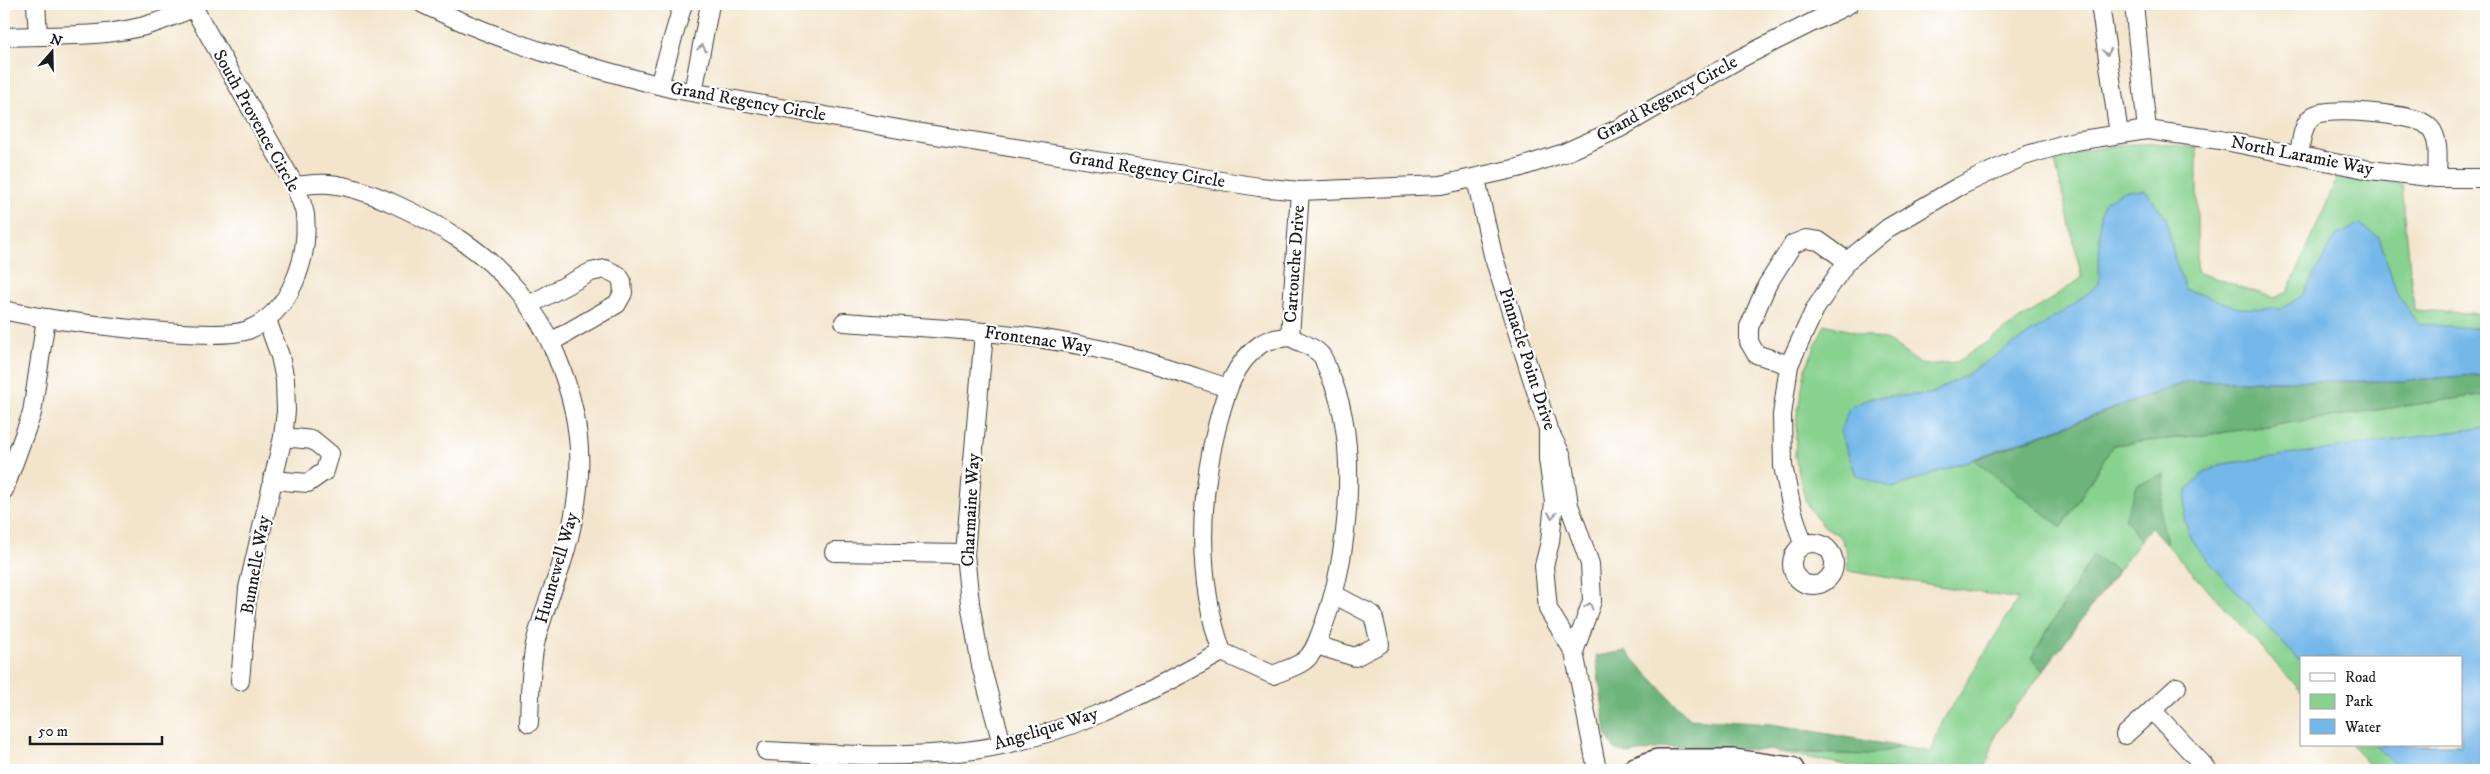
<svg xmlns="http://www.w3.org/2000/svg" width="2490" height="774" viewBox="0 0 2490 774" font-family="'IM FELL DW Pica',serif">
	<rect width="100%" height="100%" fill="#fff"/>
	<filter id="ink" filterUnits="userSpaceOnUse"><feTurbulence type="fractalNoise" baseFrequency=".02" numOctaves="2"/><feDisplacementMap in="SourceGraphic" scale="10" xChannelSelector="R" yChannelSelector="G"/><feConvolveMatrix kernelMatrix="1 2 1 2 8 2 1 2 1" color-interpolation-filters="sRGB"/></filter>
	<filter id="wash" filterUnits="userSpaceOnUse"><feTurbulence type="fractalNoise" baseFrequency=".0096" numOctaves="4" result="noise"/><feDisplacementMap in="SourceGraphic" scale="20" xChannelSelector="R" yChannelSelector="G"/><feGaussianBlur stdDeviation="1.12" result="paint"/><feColorMatrix in="noise" values="0 0 0 0 0 0 0 0 0 0 0 0 0 0 0 0 0 1.4 0 .05"/><feComposite in="paint" operator="in"/></filter>
	<g filter="url(#wash)">
		<rect width="100%" height="100%" fill="#f3e5cc"/>
		<path fill="#87d28f" stroke="#527756" d="M2156,143L2197,148V272L2274,298L2288,292L2340,172L2402,185L2414,310L2486,314V374L2400,381L1975,460L2062,527L2113,445L2220,433L2486,394V770H2374L2351,745H2461V658H2301V691L2168,546L2160,515L2164,476L2125,518L2140,540L2118,571L2093,555L2031,658L2043,671L1996,733L1985,770H1874L1777,752L1868,755L1902,747L1931,752L1941,724L2018,599L1848,571L1847,553L1841,537L1821,524L1806,503L1795,457L1797,415L1806,367L1825,324L1888,341L1922,365L1957,362L2082,278L2054,157L2115,145Z"/>
		<g fill="#6db47a" stroke="#44684b">
			<path d="M2486,374V394L2220,433L2113,445L2062,527L1974,460L2189,381H2400Z"/>
			<path d="M2165,475L2160,515L2168,546L2151,527L2140,540L2125,518L2138,484Z"/>
			<path d="M2093,555L2118,571L2043,671L2031,658Z"/>
			<path d="M1626,651L1689,719L1772,724L1902,747L1868,755L1718,748L1667,747L1629,754L1614,749L1606,733L1596,656Z"/>
		</g>
		<g fill="#74b7e9" stroke="#486a82">
			<path d="M2145,190L2166,218L2175,259L2185,289L2239,308L2280,309L2302,296L2336,236L2360,224L2379,237L2398,296L2418,324L2486,329V374L2400,381H2189L1893,488L1856,475L1840,431L1849,408L1870,398L1930,394L1966,375L2069,308L2099,284L2100,214L2105,201L2124,191Z"/>
			<path d="M2486,427V770H2399L2376,745H2461V658H2301V663L2195,546L2184,519L2187,490L2204,472L2223,464Z"/>
		</g>
	</g>
	<g filter="url(#ink)">
		<g fill="none" stroke-linecap="round" stroke-linejoin="round">
			<g stroke="#3c3a36" stroke-width="20">
				<g id="street">
					<path d="M36,4L38,35"/>
					<path d="M423,4C503,43 589,68 674,89L910,131L1259,187L1300,191L1441,185L1518,168L1564,153L1620,128L1739,59L1849,4"/>
					<path d="M2100,4L2119,134"/>
					<path d="M2134,4L2147,130"/>
					<path d="M4,37C62,34 119,40 173,16C182,13 190,10 197,4"/>
					<path d="M659,85L683,4"/>
					<path d="M693,92L710,4"/>
					<path d="M2299,155C2301,144 2302,123 2313,116C2326,106 2406,114 2422,122C2425,123 2432,129 2433,132C2440,145 2437,164 2437,178"/>
					<path d="M1476,179L1493,255L1548,429L1562,456L1569,505L1590,564L1592,601L1574,652"/>
					<path d="M295,186C306,185 318,183 329,184C368,187 428,219 461,240C503,268 537,308 556,355C588,431 585,491 560,569C551,594 541,618 535,644C530,670 530,697 529,723"/>
					<path d="M529,305L591,272L605,269L618,275L622,281L623,293L617,304L551,342"/>
					<path d="M4,310C41,320 217,343 248,330C291,312 309,259 305,215C304,206 298,195 295,186L193,7"/>
					<path d="M844,322C926,328 1008,330 1089,347C1136,356 1182,373 1228,388"/>
					<path d="M984,332L965,554L970,603L981,666L1002,744"/>
					<path d="M1290,337L1300,191"/>
					<path d="M1789,365L1756,354L1749,342V327L1767,285L1793,244L1806,239L1819,241L1847,261"/>
					<path d="M1548,432V459L1554,502L1550,542L1544,566L1548,609L1574,652L1597,770"/>
					<path d="M272,480L308,483L325,471L330,454L313,440L283,437"/>
					<path d="M4,490L32,413L46,318"/>
					<circle cx="1813" cy="564" r="21"/>
					<path d="M1803,544L1792,509L1783,466L1782,415L1789,365L1815,309L1847,261L1888,228L1958,187L2024,156L2075,141L2147,130L2220,140L2370,170L2437,178H2486"/>
					<path d="M834,552L965,554"/>
					<path d="M1316,645L1355,657L1380,644L1373,615L1333,594"/>
					<path d="M1222,652L1273,675C1282,671 1296,667 1304,661C1315,653 1319,636 1324,624C1349,557 1361,437 1328,371C1326,366 1324,357 1320,354C1313,346 1299,342 1290,337"/>
					<path d="M1222,652C1196,579 1199,496 1218,422C1226,392 1234,363 1261,344C1268,339 1281,338 1290,337"/>
					<path d="M240,681L248,588L283,437L286,411L285,380L280,356L267,320"/>
					<path d="M2152,710L2208,770"/>
					<path d="M2125,735L2177,687"/>
					<path d="M766,751C833,754 899,759 966,751C1058,740 1143,696 1222,652"/>
				</g>
			</g>
			<g stroke="#3c3a36" stroke-width="28">
				<path id="secondary" d="M1636,770L1658,762H1733L1791,770"/>
			</g>
			<use href="#street" stroke="#fff" stroke-width="18"/>
			<use href="#secondary" stroke="#fff" stroke-width="25"/>
		</g>
		<defs><path id="oneway-chevron" d="M-2-3.5L2.5 0L-2 3.5" fill="none" stroke-width="1.6" stroke-linecap="round" stroke-linejoin="round" transform="scale(1.25)"/></defs>
		<g stroke="#999">
			<use href="#oneway-chevron" transform="translate(702 48) rotate(-79)"/>
			<use href="#oneway-chevron" transform="translate(2107 52) rotate(82)"/>
			<use href="#oneway-chevron" transform="translate(1552 515) rotate(95)"/>
			<use href="#oneway-chevron" transform="translate(1589 606) rotate(-75)"/>
		</g>
	</g>
	<g text-anchor="middle" dominant-baseline="central" stroke-width="4.5" stroke-linejoin="round" paint-order="stroke">
		<g font-size="18" fill="#1c1c1c" stroke="#fff">
			<text transform="translate(1667 99) rotate(-29)">Grand Regency Circle</text>
			<text transform="translate(748 102) rotate(10)">Grand Regency Circle</text>
			<text transform="translate(256 121) rotate(61)">South Provence Circle</text>
			<text transform="translate(2302 156) rotate(11)">North Laramie Way</text>
			<text transform="translate(1147 170) rotate(9)">Grand Regency Circle</text>
			<text transform="translate(1295 264) rotate(-86)">Cartouche Drive</text>
			<text transform="translate(1038 340) rotate(8)">Frontenac Way</text>
			<text transform="translate(1527 359) rotate(72)">Pinnacle Point Drive</text>
			<text transform="translate(971 510) rotate(-87)">Charmaine Way</text>
			<text transform="translate(256 565) rotate(-80)">Bunnelle Way</text>
			<text transform="translate(557 568) rotate(-74)">Hunnewell Way</text>
			<text transform="translate(1046 729) rotate(-17)">Angelique Way</text>
		</g>
	</g>
	<rect width="2490" height="774" fill="none" stroke="#fff" stroke-width="20"/>
	<rect x="2300" y="656" width="162" height="90" fill="#ffffff" stroke="#a4a4a4"/>
	<rect x="2310" y="673" width="25" height="8" fill="#ffffff" stroke="#a4a4a4"/>
	<text x="2345" y="682" font-size="15" fill="#1c1c1c">Road</text>
	<rect x="2310" y="694" width="25" height="15" fill="#87d28f" stroke="#a4a4a4"/>
	<text x="2345" y="706" font-size="15" fill="#1c1c1c">Park</text>
	<rect x="2310" y="719" width="25" height="15" fill="#74b7e9" stroke="#a4a4a4"/>
	<text x="2345" y="732" font-size="15" fill="#1c1c1c">Water</text>
	<g transform="translate(52 52) rotate(20)" stroke="#ffffff" stroke-width="4" paint-order="stroke">
	<path d="M0-4L9 19L0 12L-9 19Z" fill="#1c1c1c"/>
	<text y="-8" font-size="14" font-weight="bold" text-anchor="middle" fill="#1c1c1c">N</text>
	</g>
	<path d="M30 736v8h132v-8" fill="none" stroke="#1c1c1c" stroke-width="2.5"/>
	<text x="38" y="736" font-size="15" fill="#1c1c1c" stroke="#ffffff" stroke-width="4" paint-order="stroke">50 m</text>
</svg>
